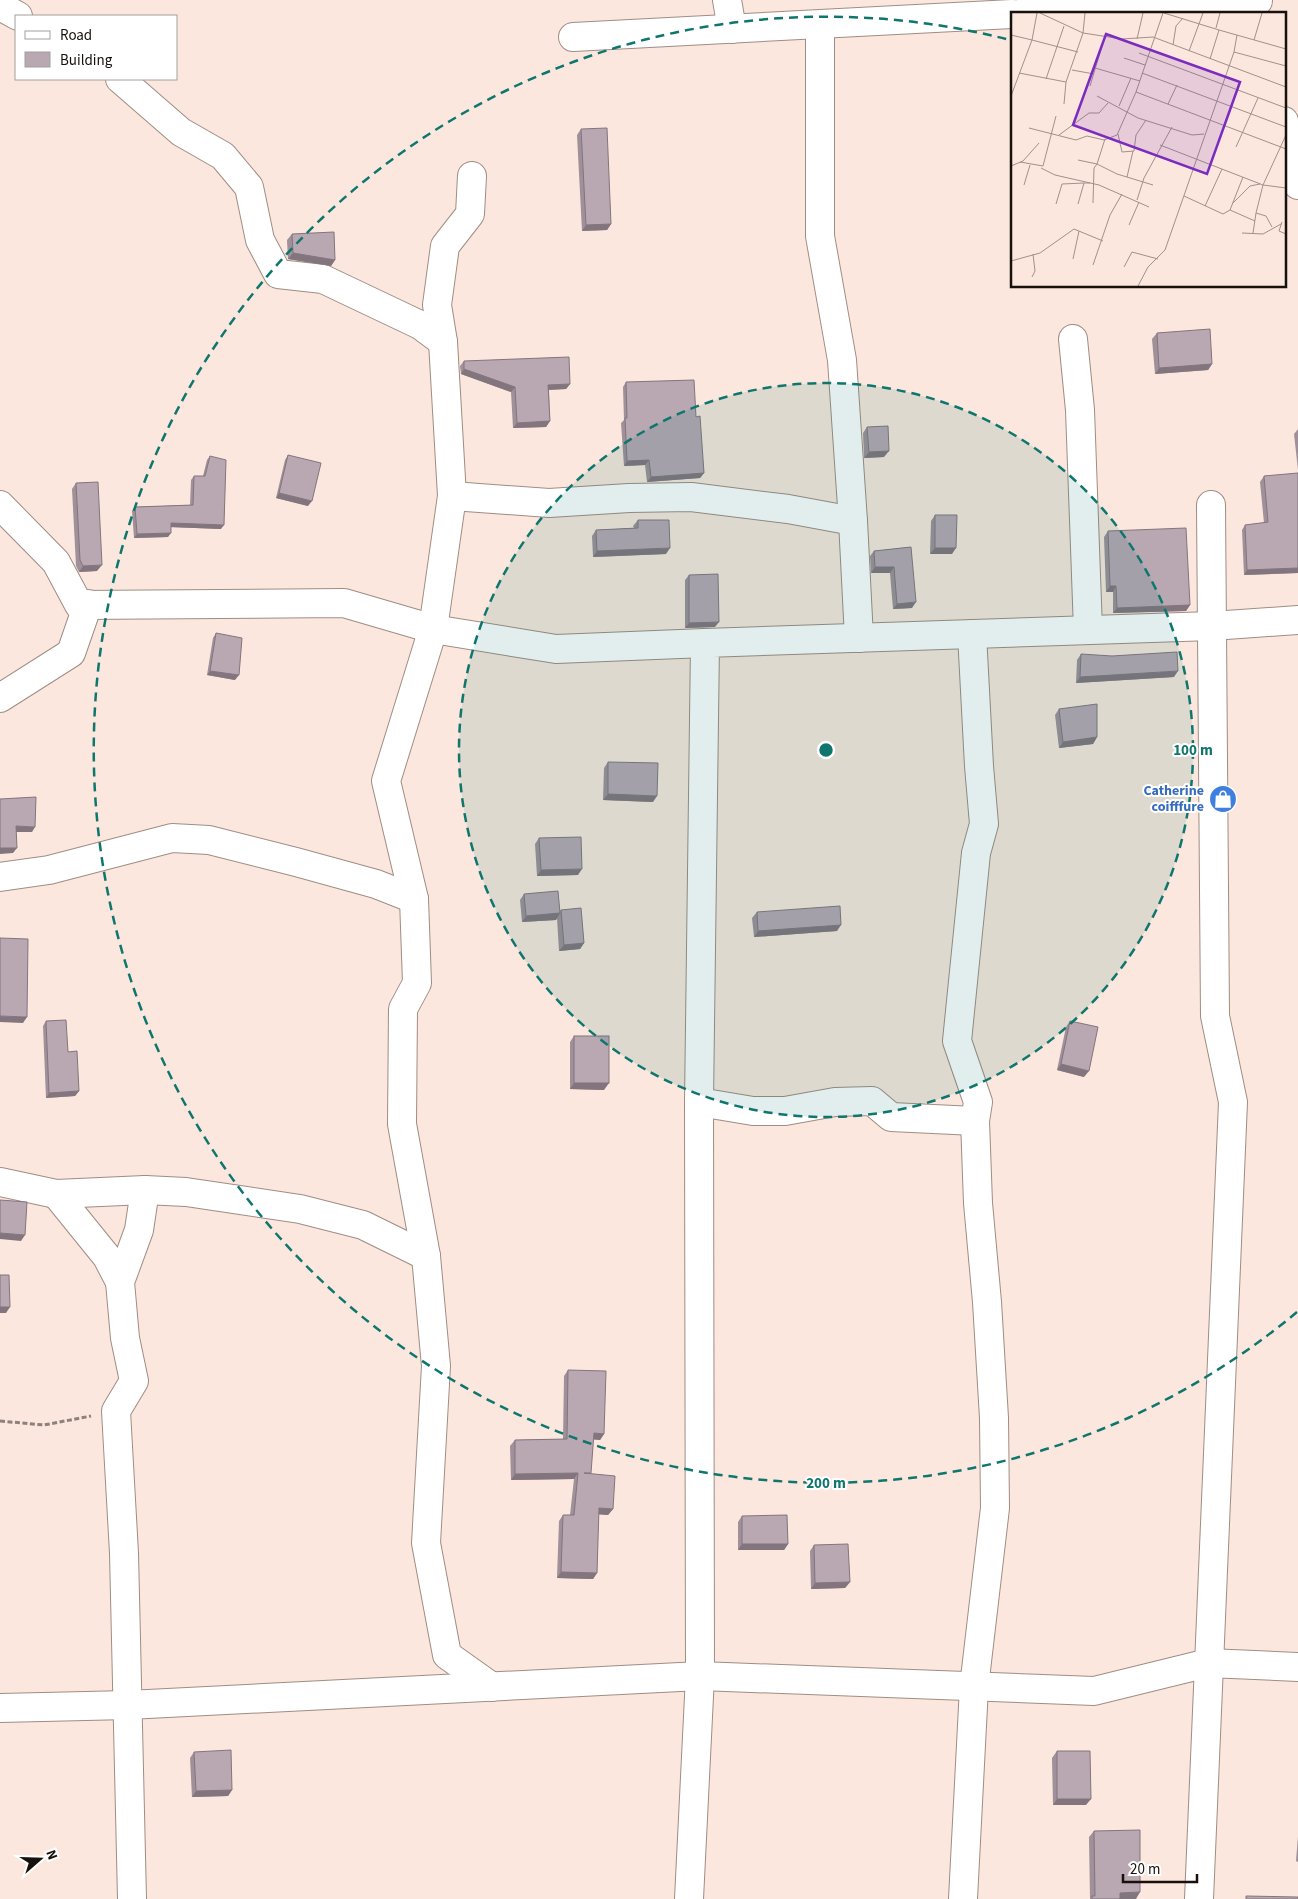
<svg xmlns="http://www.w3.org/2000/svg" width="1298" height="1899" viewBox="0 0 1298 1899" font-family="'Source Sans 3',sans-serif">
	<rect width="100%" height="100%" fill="#fbe7dd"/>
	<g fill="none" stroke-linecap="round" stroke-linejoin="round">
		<g stroke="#9f8d84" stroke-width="30">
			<g id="minor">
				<path d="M727,0L732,29"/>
				<path d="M0,6L18,16"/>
				<path d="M1019,14L1258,1"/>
				<path d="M820,25V236L842,360L853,521L859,638"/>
				<path d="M573,37L1012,14"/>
				<path d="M120,79L181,132L223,156L249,187L260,240L278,274L323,279L420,325L443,342"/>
				<path d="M1284,121L1298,185"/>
				<path d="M472,176L470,214L445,246L437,305L443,342L452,496L433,629L386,781L414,899L417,983L403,1009L402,1124L426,1256L436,1366L426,1543L447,1655L492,1687"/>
				<path d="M1073,339L1080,410L1088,630"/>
				<path d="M452,496L549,503L629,498L691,497L788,509L853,521"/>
				<path d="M0,505L56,562L79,605L344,603L433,629L556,649L705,643"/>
				<path d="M0,698L71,653L88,604"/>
				<path d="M0,877L49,870L172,838L209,840L296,862L376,884L414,899"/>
				<path d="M699,1102L753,1111H785L835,1102L872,1101L891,1117L975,1121"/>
				<path d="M0,1182L56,1194L145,1190L186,1192L300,1209L363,1225L426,1256"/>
				<path d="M56,1194L107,1257L120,1282"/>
				<path d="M0,1708L128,1705L700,1676L1094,1691L1208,1663L1298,1667"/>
				<path d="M132,1899L124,1553L116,1411L134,1381L125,1338L120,1282L139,1230L145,1190"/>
				<path d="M689,1899L700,1676L699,1102L705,643L1212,626L1298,620"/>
				<path d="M963,1899L974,1687L995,1508L994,1418L987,1302L978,1203L975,1121L978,1102L957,1041L976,853L984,824L979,766L972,634"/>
				<path d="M1199,1899L1233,1102L1215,1016L1211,505"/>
			</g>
		</g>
		<path stroke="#8e807a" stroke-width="3" stroke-dasharray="5 2.5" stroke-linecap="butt" d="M0,1421L44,1425L91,1416"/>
		<use href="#minor" stroke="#fff" stroke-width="28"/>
	</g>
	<g fill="#9f9099">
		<path d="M581,129L611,224L607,230L582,231L577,135Z"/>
		<path d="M292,234L335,260L331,266L288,259L287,240Z"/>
		<path d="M1157,333L1212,364L1208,370L1155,374L1152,339Z"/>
		<path d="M464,361L570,384L566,389L549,390L550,421L546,427L513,428L511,392L461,374L460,366Z"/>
		<path d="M626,382L696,417L704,473L700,478L647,482L645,465L624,466L621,423L624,420L623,387Z"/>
		<path d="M867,427L884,457L864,458L863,433Z"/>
		<path d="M1298,429V470L1294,434Z"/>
		<path d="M288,455L308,506L276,498L285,460Z"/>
		<path d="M210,456L221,529L171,527L168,537L134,538L132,511L135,507L190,505L191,480L194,476H203L207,460Z"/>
		<path d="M1264,476L1298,573L1244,575L1242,530L1245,525L1264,523L1260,482Z"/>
		<path d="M76,483L97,571L79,572L76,566L72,489Z"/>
		<path d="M935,515L952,554H930L931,521Z"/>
		<path d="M638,520L666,554L593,557L592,536L596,530L634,528L633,526Z"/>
		<path d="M1108,531L1190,605L1186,611L1113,613V592H1106L1104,537Z"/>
		<path d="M911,547L912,608L893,609L890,573H871L870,556L874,551Z"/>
		<path d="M689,575L715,627L685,628V580Z"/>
		<path d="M216,633L235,680L207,675L213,638Z"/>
		<path d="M1081,654L1174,677L1076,683L1077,660Z"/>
		<path d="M1059,709L1097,737L1093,744L1059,748L1055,715Z"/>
		<path d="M608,762L653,802L603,800L604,768Z"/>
		<path d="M539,838L578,875L537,876L535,844Z"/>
		<path d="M524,894L560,911L561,910L584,943L580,949L559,951L557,918L556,920L522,922L520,900Z"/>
		<path d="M757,912L837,931L754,937L752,918Z"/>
		<path d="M46,1021L68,1052L79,1091L75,1096L46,1098L43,1026Z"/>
		<path d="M1070,1021L1084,1077L1057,1070L1066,1027Z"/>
		<path d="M574,1036L604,1090L570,1089V1042Z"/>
		<path d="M568,1370L604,1434L600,1440L593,1439L590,1474L613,1509L608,1515L598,1514L597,1573L593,1579L557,1578L559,1521L563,1515H570L574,1479L511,1480L510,1446L515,1440L563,1439L564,1376Z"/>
		<path d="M742,1516L788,1544L784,1550H738V1522Z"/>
		<path d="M814,1545L850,1582L845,1588L811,1589L810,1551Z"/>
		<path d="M1057,1751L1086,1805H1053L1052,1758Z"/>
		<path d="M194,1752L232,1790L228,1796L192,1797L190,1758Z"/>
		<path d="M1094,1831L1136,1899H1090L1089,1837Z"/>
		<path d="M1298,1836V1862L1296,1861Z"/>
	</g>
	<g fill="#82757d">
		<path d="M611,224L607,230L582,231L586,225Z"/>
		<path d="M293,253L335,260L331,266L288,259Z"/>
		<path d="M1212,364L1208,370L1155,374L1159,368Z"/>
		<path d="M464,369L515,387L511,392L461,374Z"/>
		<path d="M570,384L566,389L544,390L548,385Z"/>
		<path d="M550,421L546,427L513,428L517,423Z"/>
		<path d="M889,451L884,457L864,458L869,452Z"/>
		<path d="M649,460L645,465L624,466L627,461Z"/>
		<path d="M704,473L700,478L647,482L651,477Z"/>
		<path d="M279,493L312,501L308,506L276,498Z"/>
		<path d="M171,523L224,525L221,529L168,527Z"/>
		<path d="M171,533L168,537L134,538L137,534Z"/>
		<path d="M670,548L666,554L593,557L597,551Z"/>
		<path d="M935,548H956L952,554H930Z"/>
		<path d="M102,565L97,571L79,572L83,566Z"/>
		<path d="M875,567H894L890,573H871Z"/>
		<path d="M1298,568V573L1244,575L1247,570Z"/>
		<path d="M1110,586H1116L1113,592H1106Z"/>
		<path d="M916,602L912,608L893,609L897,604Z"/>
		<path d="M1190,605L1186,611L1113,613L1117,608Z"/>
		<path d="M719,622L715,627L685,628L689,623Z"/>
		<path d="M210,671L239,675L235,680L207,675Z"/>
		<path d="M1178,671L1174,677L1076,683L1080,677Z"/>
		<path d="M1097,737L1093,744L1059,748L1063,742Z"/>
		<path d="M608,794L657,796L653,802L603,800Z"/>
		<path d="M16,826L35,827L32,832H12Z"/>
		<path d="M0,848H17L13,853L0,854Z"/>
		<path d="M582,869L578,875L537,876L541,870Z"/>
		<path d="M560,913L556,920L522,922L526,916Z"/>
		<path d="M841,925L837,931L754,937L758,931Z"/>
		<path d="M584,943L580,949L559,951L564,945Z"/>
		<path d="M0,1016L27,1017L23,1023L0,1022Z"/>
		<path d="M1061,1064L1089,1071L1084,1077L1057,1070Z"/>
		<path d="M574,1083H609L604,1090L570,1089Z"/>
		<path d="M79,1091L75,1096L46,1098L49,1093Z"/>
		<path d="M0,1233L25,1235L21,1241L0,1239Z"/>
		<path d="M0,1307H10L6,1313H0Z"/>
		<path d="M594,1433L604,1434L600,1440L589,1439Z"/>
		<path d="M578,1473L574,1479L511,1480L515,1474Z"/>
		<path d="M599,1508L613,1509L608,1515L594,1514Z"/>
		<path d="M742,1544H788L784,1550H738Z"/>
		<path d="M561,1572L597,1573L593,1579L557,1578Z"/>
		<path d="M850,1582L845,1588L811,1589L815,1583Z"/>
		<path d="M232,1790L228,1796L192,1797L196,1791Z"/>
		<path d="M1057,1799H1091L1086,1805H1053Z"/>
		<path d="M1140,1892L1136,1899H1116L1120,1893Z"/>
	</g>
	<g fill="#b9a7b2" stroke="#82757d">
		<path d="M607,128L611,224L586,225L581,129Z"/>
		<path d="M334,232L335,260L293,253L292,234Z"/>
		<path d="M1210,329L1212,364L1159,368L1157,333Z"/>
		<path d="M569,357L570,384L548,385L550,421L517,423L515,387L464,369V361Z"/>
		<path d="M694,380L696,417L700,416L704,473L651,477L649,460L627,461L625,418H627L626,382Z"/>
		<path d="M888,426L889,451L869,452L867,427Z"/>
		<path d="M288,455L321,463L312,501L279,493Z"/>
		<path d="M210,456L226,460L224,525L171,523V533L137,534L135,507L193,505L194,476H205Z"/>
		<path d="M1298,473V568L1247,570L1245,525L1268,522L1264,476Z"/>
		<path d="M98,482L102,565L83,566L80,560L76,483Z"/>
		<path d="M935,515H957L956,548H935Z"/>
		<path d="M638,520H669L670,548L597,551L596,530L638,528Z"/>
		<path d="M1186,528L1190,605L1117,608L1116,586H1110L1108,531Z"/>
		<path d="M911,547L916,602L897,604L894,567H875L874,551Z"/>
		<path d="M718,574L719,622L689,623V575Z"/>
		<path d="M216,633L242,638L239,675L210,671Z"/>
		<path d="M1177,652L1178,671L1080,677L1081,654L1112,656Z"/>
		<path d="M1097,704V737L1063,742L1059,709Z"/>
		<path d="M608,762L658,763L657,796L608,794Z"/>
		<path d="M36,797L35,827L16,826L17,848H0V799Z"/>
		<path d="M581,837L582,869L541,870L539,838Z"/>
		<path d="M558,891L560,913L526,916L524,894Z"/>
		<path d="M840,906L841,925L758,931L757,912Z"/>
		<path d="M581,908L584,943L564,945L561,910Z"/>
		<path d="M0,938L28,939L27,1017L0,1016Z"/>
		<path d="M66,1020L68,1052L77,1051L79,1091L49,1093L46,1021Z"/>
		<path d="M1070,1021L1098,1027L1089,1071L1061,1064Z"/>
		<rect x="574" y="1036" width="35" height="47"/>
		<path d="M0,1200L27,1202L25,1235L0,1233Z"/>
		<path d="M0,1275H9L10,1307H0Z"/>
		<path d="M568,1370L606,1371L604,1434L594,1433L591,1473H584L615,1476L613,1509L599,1508L597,1573L561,1572L563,1515H574L578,1473L515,1474V1440L567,1439Z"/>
		<path d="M787,1515L788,1544H742V1516Z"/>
		<path d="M848,1544L850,1582L815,1583L814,1545Z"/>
		<path d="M231,1750L232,1790L196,1791L194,1752Z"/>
		<path d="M1057,1751H1090L1091,1799H1057Z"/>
		<path d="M1140,1830V1892L1120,1893V1899H1092V1896H1095L1094,1831Z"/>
		<path d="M1246,1896L1298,1897V1899H1246Z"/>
	</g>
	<circle cx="826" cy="750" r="367" fill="#0f766e" fill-opacity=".12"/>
	<g fill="none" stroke="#0f766e" stroke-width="2.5" stroke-dasharray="9 6">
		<circle cx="826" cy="750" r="367"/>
		<path d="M1297 1312A733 733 0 1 1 1010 40"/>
	</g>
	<defs>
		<g id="shop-disc" transform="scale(1.4375)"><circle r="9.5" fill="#3f7fe0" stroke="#fff"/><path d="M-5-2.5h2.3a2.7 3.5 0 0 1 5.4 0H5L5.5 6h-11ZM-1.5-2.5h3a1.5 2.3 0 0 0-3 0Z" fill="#fff"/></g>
	</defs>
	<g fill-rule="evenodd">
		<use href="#shop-disc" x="1223" y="799"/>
	</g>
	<g text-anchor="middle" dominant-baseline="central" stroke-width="4" stroke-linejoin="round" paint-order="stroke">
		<g font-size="14" font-weight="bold" fill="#366cbe" stroke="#fff" text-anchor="end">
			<text x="1204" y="791">Catherine<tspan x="1204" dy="16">coifffure</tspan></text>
		</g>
	</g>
	<g transform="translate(1011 12)">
		<rect width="275" height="275" fill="#fbe7dd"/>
		<path fill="none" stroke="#a0918a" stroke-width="1" d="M26,1L21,28L67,40M29,1L72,21L111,27L142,25L275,75M152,1L125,80L275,137M153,1L208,18M205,16L209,1M0,23L21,28L0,84M126,27L132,1M243,28L251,1M162,33L165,14L172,6M178,39L192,1M223,40L275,54M128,41L275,96M113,46L134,53M199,47L208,18L275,37M84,56L129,69M61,58L83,62M8,61L55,70M131,61L275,115M35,67L53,14M79,74L94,24M86,84L127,106L181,123L193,122M53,92L55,70L72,21L74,1M157,92L166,73M108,94L120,66M18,116L65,128L76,124L93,128L106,123L125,80M107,122L111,140L123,139L125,123L135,108M48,123L78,101H88L97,91M149,133L252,173L275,123M225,135L247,86M67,148L86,152L94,127M9,150L32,154L45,104M0,154L12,149L28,131M30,156L44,163L88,173L138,195M116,165L122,139M13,173L19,153M173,184L212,202L219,198L244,209M126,188L133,166L161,115M82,191L83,156L86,152L106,162L142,173M45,192L51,172L73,171M67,192L73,171H79M221,192L239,174L249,172M194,194L211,157M219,198L232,165M245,201L252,173L275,176M271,210L268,219L275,222M118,213L128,190M231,221L252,222L270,212M242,221L245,201L255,204L261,215M62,247L68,219M0,249L29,241L63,217L92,229M82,253L99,203L111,182M113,255L121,240L147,247M21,265L24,259L22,242M127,274L137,255L154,238L223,40L226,23"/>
		<path fill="#7b2cbf" fill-opacity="0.15" stroke="#7b2cbf" stroke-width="2.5" d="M95,22L229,70L196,162L62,113Z"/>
		<rect width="275" height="275" fill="none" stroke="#17100d" stroke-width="2.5"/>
	</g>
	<circle cx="826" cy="750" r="8" fill="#0f766e" stroke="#fff" stroke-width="2.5"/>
	<g font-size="15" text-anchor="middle" font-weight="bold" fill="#0f766e" stroke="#fff" stroke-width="4" stroke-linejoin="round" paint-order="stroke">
		<text x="1193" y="755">100 m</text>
		<text x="826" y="1488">200 m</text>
	</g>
	<rect x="15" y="15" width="162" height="65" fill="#ffffff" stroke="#a29f9e"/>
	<rect x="25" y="31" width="25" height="8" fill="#ffffff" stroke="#a29f9e"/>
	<text x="60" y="40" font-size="15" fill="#17100d">Road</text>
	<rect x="25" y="52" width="25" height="15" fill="#b9a7b2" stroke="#a29f9e"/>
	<text x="60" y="65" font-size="15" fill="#17100d">Building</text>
	<g transform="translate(40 1859) rotate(70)" stroke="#ffffff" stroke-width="4" paint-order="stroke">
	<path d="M0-4L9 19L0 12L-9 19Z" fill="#17100d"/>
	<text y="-8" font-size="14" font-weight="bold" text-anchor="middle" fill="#17100d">N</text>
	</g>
	<path d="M1123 1874v8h74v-8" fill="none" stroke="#17100d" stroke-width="2.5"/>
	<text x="1130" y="1874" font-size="15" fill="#17100d" stroke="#ffffff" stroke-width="4" paint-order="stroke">20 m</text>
</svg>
